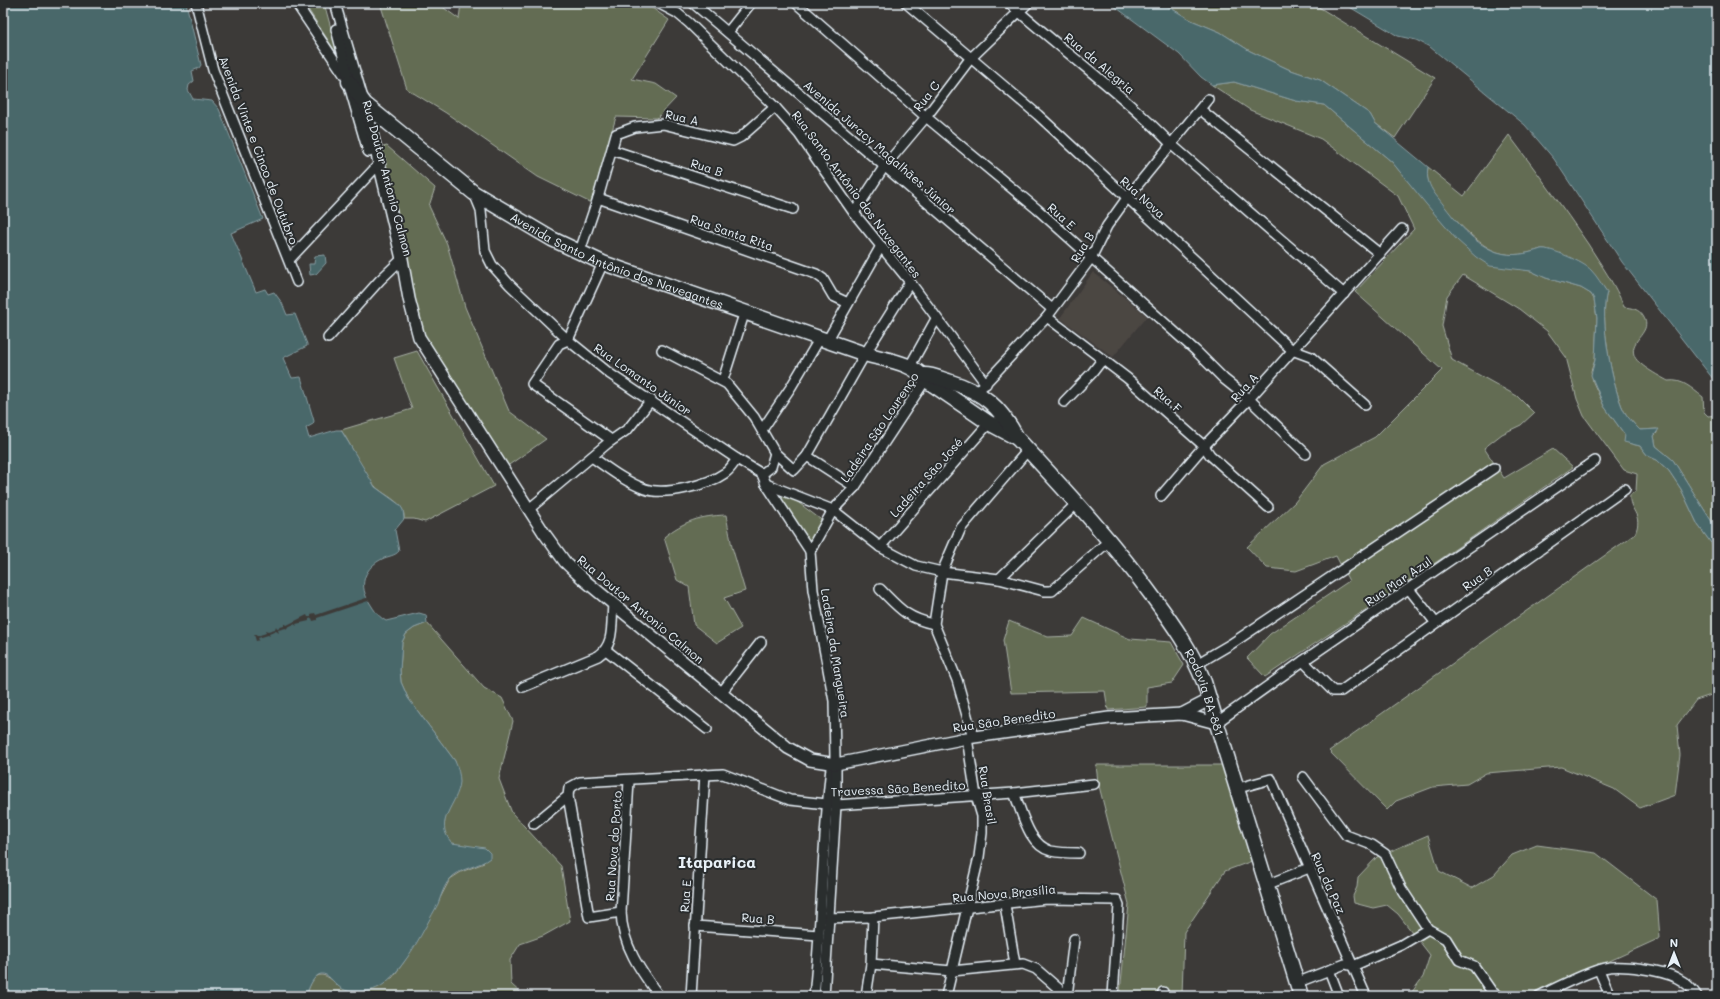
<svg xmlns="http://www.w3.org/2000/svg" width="1720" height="999" viewBox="0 0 1720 999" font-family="Mali,sans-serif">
	<rect width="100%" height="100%" fill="#3c3a38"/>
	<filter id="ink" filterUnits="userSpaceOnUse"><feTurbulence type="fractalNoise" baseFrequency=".025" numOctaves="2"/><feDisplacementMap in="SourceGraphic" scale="8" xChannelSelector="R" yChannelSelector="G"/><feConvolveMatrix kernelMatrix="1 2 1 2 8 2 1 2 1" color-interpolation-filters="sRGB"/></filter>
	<g filter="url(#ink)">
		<path fill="#4c4643" d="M1093,272L1147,316L1113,357L1060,318Z"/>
		<g fill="#646c52" stroke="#a6aea5">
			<path d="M304,3H324L337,50L335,51Z"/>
			<path d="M380,3H442L444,8L459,19L461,3H645L669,20L632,79L656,84L676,98L657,118L616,117L591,203L538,177L446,113L407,89Z"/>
			<path d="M1162,3H1312L1435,78L1395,138L1375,123L1370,114L1320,80L1288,69L1250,51L1220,32L1191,20Z"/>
			<path d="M1234,82L1296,101L1324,105L1392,162L1457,240L1519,269L1531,271L1546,278L1581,288L1591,294L1594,299L1597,318L1595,360L1591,371L1593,382L1604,406L1625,435L1628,443L1640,446L1648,456L1657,460L1669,471L1681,489L1698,525L1717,551V693L1696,700L1677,725L1680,755L1675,795L1640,808L1614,789L1561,767L1486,773L1467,784L1433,787L1396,801L1387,810L1329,751L1635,534C1644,513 1628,511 1630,495L1636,491L1637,474L1624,470L1584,416L1577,399L1566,357L1547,331L1519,309L1463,275L1447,296L1442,326L1452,360L1517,396L1534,413L1521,425L1502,434L1484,448L1504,478L1553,449L1573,467L1425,570L1265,677L1247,658L1270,634L1349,581L1336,556L1296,571L1267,568L1247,547L1295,502L1324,464L1375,437L1442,370L1355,292L1414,229L1398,196L1321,139L1250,110L1212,85Z"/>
			<path d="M1509,135C1536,171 1563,207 1588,244C1601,265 1615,284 1624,307C1632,308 1639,309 1643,316C1654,332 1629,339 1634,355C1636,364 1659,376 1668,381C1683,379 1691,388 1703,397L1704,412L1708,416L1717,415V530L1673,460L1656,446L1654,436L1657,433V429L1640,430C1634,424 1628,418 1624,411C1612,387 1599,317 1607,292C1590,268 1584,262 1556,253C1552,251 1545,248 1541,249C1526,254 1513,257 1497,252C1476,245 1441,207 1430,187C1427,180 1427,174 1428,167L1464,196Z"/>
			<path d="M387,146L435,188L429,206L447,244L465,307L509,411L546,439L506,467L424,340L379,148Z"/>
			<path d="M417,351L494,486L425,522L414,519H404C406,502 384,496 375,486C361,471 353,447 341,430L412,409L394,358Z"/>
			<path d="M772,490L791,497L824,522L808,544Z"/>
			<path d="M726,515L732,547L745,591L724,598L741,628L717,643L694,625L689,587L677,580L664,537C684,521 700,516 726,515Z"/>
			<path d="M1084,618L1130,639L1171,642L1184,665L1172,683L1147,687V707L1108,710L1105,691L1011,693L1003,640L1009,621L1048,637L1072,636Z"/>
			<path d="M427,623L484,688L502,698L513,721L499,779L512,813L561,866L570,921L543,936L520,944L510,960L511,984L524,996H306C311,982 316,967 332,980L392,978L404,962L426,925L450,879L461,872L484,863L461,845L452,843L447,838L444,829L445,818L453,801L455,761L408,698L401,682L400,670L402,642L406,634L414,628Z"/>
			<path d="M1096,765H1223L1252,861L1225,871L1184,932L1182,996L1120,993L1129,904L1098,782Z"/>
			<path d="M1428,835L1439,871L1472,888L1494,875L1512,855L1537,845L1596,853L1657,900L1660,938L1533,996H1409L1423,977L1430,955L1398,914L1387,905L1373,908L1354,903L1353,896L1357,887L1358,877L1377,857Z"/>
		</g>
		<g fill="#48676a" stroke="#889ea3">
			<path d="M3,3H186L201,65L199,68L192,71L194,81L189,85L188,90L193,99L212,101L219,109L263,219L231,233L256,292L265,289L268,294L274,292L282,303L287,315L295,314L307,344V346L283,358L292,378L301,377L314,421L313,424L306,428L309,438L336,430H341L375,487L400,505L403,510L404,519L395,530L399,551C395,556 388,556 382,559C366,567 358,583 368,600C373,608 377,616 386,621L419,613L426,615L427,623L414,628L406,634L402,642L400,670L401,682L408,698L455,761C458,768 460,775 460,782C458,805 432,821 452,843L485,848L490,853V858C479,867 459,868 450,879C444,885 441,896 438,904C423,931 408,964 384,984C372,993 350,996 338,986C333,982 328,973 321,974C313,975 308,990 306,996H3Z"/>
			<path d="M1110,3H1162L1191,20L1220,32L1250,51L1288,69L1320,80L1370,114L1375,123L1428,167C1426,178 1429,185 1435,194C1452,215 1470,243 1497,252C1513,257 1526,254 1541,249C1550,247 1585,263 1591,270C1597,276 1602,285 1607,292C1599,317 1612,387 1624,411C1628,418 1634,424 1640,430L1659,429L1654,436L1656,446L1673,460L1717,530V551L1698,525L1681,489L1669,471L1657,460L1648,456L1640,446L1624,442L1625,435L1604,406L1591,375L1595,360L1597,318L1594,299L1591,294L1581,288L1546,278L1531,271L1490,266L1476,257L1457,240L1426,204L1392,162L1324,105L1296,101L1234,82L1212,85L1201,77L1179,54Z"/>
			<path d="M1343,3H1717V384L1622,262L1554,159L1525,125L1430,47L1416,40L1398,36Z"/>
			<path d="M325,255L326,263L316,274L310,275L309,264H314L315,256Z"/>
		</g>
		<path fill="#3c3a38" d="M369,597L371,600L317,618V620L313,621L312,618L309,619V621L296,624L297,626L294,624L288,627L286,629V628L278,630L279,633L276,631L269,634L270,636L268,635L258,638L259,640L256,641L254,634H256L257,636L266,633L265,630L268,631L275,629L276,626L277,628L284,626V623L287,625L307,615L308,617H311V614L315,613L316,615Z"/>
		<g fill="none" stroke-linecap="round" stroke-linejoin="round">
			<g stroke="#e8f1f8" stroke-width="12">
				<g id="minor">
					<path d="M196,3L213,70L297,282"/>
					<path d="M296,3L349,82"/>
					<path d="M335,3L362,95"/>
					<path d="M658,3L677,13L689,23L775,107L799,134L854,213L910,282L986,384"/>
					<path d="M693,3L1052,309"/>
					<path d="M796,3L926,117L1037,209L1196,351L1224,379L1249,399L1306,454"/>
					<path d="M906,3L1038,115L1292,350L1311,357L1365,405"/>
					<path d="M1009,3C1063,51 1122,93 1172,145L1344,294"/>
					<path d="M336,29L348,75"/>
					<path d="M728,32L751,3"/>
					<path d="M1201,110L1380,254"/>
					<path d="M612,150L793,209"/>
					<path d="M474,193L481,210L485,251L492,265L510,285L568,340L610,374L737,459L762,474L766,484L810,551"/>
					<path d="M598,198L816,274L823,279L833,296L848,303"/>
					<path d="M854,213L884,167L926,117L970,59L1028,3"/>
					<path d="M580,251L598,198L616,134L635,127L663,124L733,141L741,137L775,107"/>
					<path d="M289,260L379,164"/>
					<path d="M603,263L568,340L559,344L532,384L611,440"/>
					<path d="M1047,317L1127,378L1204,446L1210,455L1268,507"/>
					<path d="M328,338L380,280L402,259"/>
					<path d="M827,341L881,246"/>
					<path d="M662,350L727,384L754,417L775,453L794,470L807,456L865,354L910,282"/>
					<path d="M910,366L936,319"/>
					<path d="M723,380L745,311"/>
					<path d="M981,388L1047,317L1091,258L1107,226L1127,198L1208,99"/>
					<path d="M1064,402L1092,373L1102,360"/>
					<path d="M762,430L791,387L820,338"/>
					<path d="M807,456L855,487"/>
					<path d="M592,457C609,469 626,482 645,489C665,496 708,485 725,473C730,470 733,464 737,459"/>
					<path d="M762,474L771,467L775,453"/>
					<path d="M766,484L833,510L880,547L916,566L942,572L999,579L1044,591H1052L1110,540"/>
					<path d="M1161,496L1204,446L1249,399L1402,229"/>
					<path d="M529,509L608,443L628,429L651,400"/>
					<path d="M880,547L989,423"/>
					<path d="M999,579L1076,504"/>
					<path d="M880,589C899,608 906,618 934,624"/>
					<path d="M1409,589L1435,622"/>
					<path d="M606,650L707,729"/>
					<path d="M1303,661L1333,691H1341L1625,489"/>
					<path d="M1197,664L1231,644L1494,468"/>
					<path d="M523,687L598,656C615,645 611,624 613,605"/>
					<path d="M721,693L761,642"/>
					<path d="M1216,723L1303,661L1595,461"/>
					<path d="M973,737L957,680L934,624L942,572L961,528L1028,450"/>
					<path d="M1303,777L1346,835L1372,845L1385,854L1401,888L1428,929L1446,939L1459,960L1474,966L1492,992L1498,996"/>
					<path d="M629,781L621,912C622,945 640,970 659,996"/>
					<path d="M1235,789L1271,779L1366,996"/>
					<path d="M1014,793C1022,811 1028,845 1051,851C1060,853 1069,853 1079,853"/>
					<path d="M568,796L589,917L621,912"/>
					<path d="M534,824L568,796L569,788L580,782L723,774L790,800L836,805L1014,793L1094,784"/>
					<path d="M1266,885L1309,868"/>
					<path d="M1005,905L1015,964"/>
					<path d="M821,918L873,917L1047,899L1117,900L1119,905L1113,996"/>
					<path d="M695,926L819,935"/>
					<path d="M871,964L952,971L1023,964L1036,969L1067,996"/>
					<path d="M1329,970L1339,996"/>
					<path d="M1599,970L1610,996"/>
					<path d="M1296,983L1345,964L1353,966L1401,945L1428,929"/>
					<path d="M1163,992V996"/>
					<path d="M691,996L705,774"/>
					<path d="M814,996C822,920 822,844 831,768"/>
					<path d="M824,996L836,805V764L835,759L834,701L813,590L810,551L833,510L855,487L928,376"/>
					<path d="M866,996L871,964L873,917"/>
					<path d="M946,996L979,857L982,833V816L976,796L967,738"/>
					<path d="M1067,996L1074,939"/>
					<path d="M1539,996C1558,987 1584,973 1604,968C1621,964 1662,970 1677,978C1685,982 1692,988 1697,996"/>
				</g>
			</g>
			<g stroke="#e8f1f8" stroke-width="14">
				<g id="tertiary">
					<path d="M351,89L369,151"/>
					<path d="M365,104L402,259L409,299L419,337L544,533L565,562L583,579L788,748L810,760L836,764L967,738L1109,718L1182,714L1216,723"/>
					<path d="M1182,714L1209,700"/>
				</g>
			</g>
			<g stroke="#e8f1f8" stroke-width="17">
				<g id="primary">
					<path id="s1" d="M349,82L365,104L474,193L552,239L603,263L865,354C885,360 913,362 926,380L989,423L1017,438"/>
					<path id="s2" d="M925,375C933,375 941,379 948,381C983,392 1000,406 1017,438C1064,489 1112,540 1153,597C1173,624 1192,651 1204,682L1301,996"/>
				</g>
			</g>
			<use href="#minor" stroke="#2a2d2e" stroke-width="9"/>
			<use href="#tertiary" stroke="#2a2d2e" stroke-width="11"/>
			<use href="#primary" stroke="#2a2d2e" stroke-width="14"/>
		</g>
	</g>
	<g text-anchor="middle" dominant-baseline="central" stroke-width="4" stroke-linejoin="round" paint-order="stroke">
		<g font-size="12" fill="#e8f1f8" stroke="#2a2d2e">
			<text transform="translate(1100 63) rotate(40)">Rua da Alegria</text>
			<text transform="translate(926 96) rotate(-52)">Rua C</text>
			<text transform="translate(682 117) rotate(12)">Rua A</text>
			<text transform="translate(880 147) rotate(41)">Avenida Juracy Magalhães Júnior</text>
			<text transform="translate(259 150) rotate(69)">Avenida Vinte e Cinco de Outubro</text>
			<text transform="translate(707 167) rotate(18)">Rua B</text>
			<text transform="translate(388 178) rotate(75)">Rua Doutor Antonio Calmon</text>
			<text transform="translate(857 194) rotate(53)">Rua Santo Antônio dos Navegantes</text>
			<text transform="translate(1143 197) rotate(42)">Rua Nova</text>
			<text transform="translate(1062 216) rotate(42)">Rua E</text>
			<text transform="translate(732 232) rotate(19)">Rua Santa Rita</text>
			<text transform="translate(1082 247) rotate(-59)">Rua B</text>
			<text stroke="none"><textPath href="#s1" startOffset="327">Avenida Santo Antônio dos Navegantes</textPath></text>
			<text transform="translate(643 379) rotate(35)">Rua Lomanto Júnior</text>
			<text transform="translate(1244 387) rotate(-48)">Rua A</text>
			<text transform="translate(1168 399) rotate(42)">Rua F</text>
			<text transform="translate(879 427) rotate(-56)">Ladeira São Lourenço</text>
			<text transform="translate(926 477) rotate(-48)">Ladeira São José</text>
			<text transform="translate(1477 578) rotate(-35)">Rua B</text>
			<text transform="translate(1398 581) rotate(-34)">Rua Mar Azul</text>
			<text transform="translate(641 609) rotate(40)">Rua Doutor Antonio Calmon</text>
			<text transform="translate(836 653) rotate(81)">Ladeira da Mangueira</text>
			<text stroke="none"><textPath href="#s2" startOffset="435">Rodovia BA-881</textPath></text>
			<text transform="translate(1004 720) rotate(-8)">Rua São Benedito</text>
			<text transform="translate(898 788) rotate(-3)">Travessa São Benedito</text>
			<text transform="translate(988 795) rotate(81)">Rua Brasil</text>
			<text transform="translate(613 846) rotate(-86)">Rua Nova do Porto</text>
			<text transform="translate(1329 883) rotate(66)">Rua da Paz</text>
			<text transform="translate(1004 893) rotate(-5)">Rua Nova Brasília</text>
			<text transform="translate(685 896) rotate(-86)">Rua E</text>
			<text transform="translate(758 918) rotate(4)">Rua B</text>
		</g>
		<g font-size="16" font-weight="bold" fill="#e8f1f8" stroke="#2a2d2e">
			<text x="717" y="861">Itaparica</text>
		</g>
	</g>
	<rect width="1720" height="999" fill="none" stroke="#2a2d2e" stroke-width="16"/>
	<rect x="8" y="8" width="1704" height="983" fill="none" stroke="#e8f1f8" stroke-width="1.5" filter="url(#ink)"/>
	<g transform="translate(1674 953)" stroke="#2a2d2e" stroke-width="3" paint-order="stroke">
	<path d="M0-3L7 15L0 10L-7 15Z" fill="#e8f1f8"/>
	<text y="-6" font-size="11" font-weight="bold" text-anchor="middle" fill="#e8f1f8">N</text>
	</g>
</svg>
